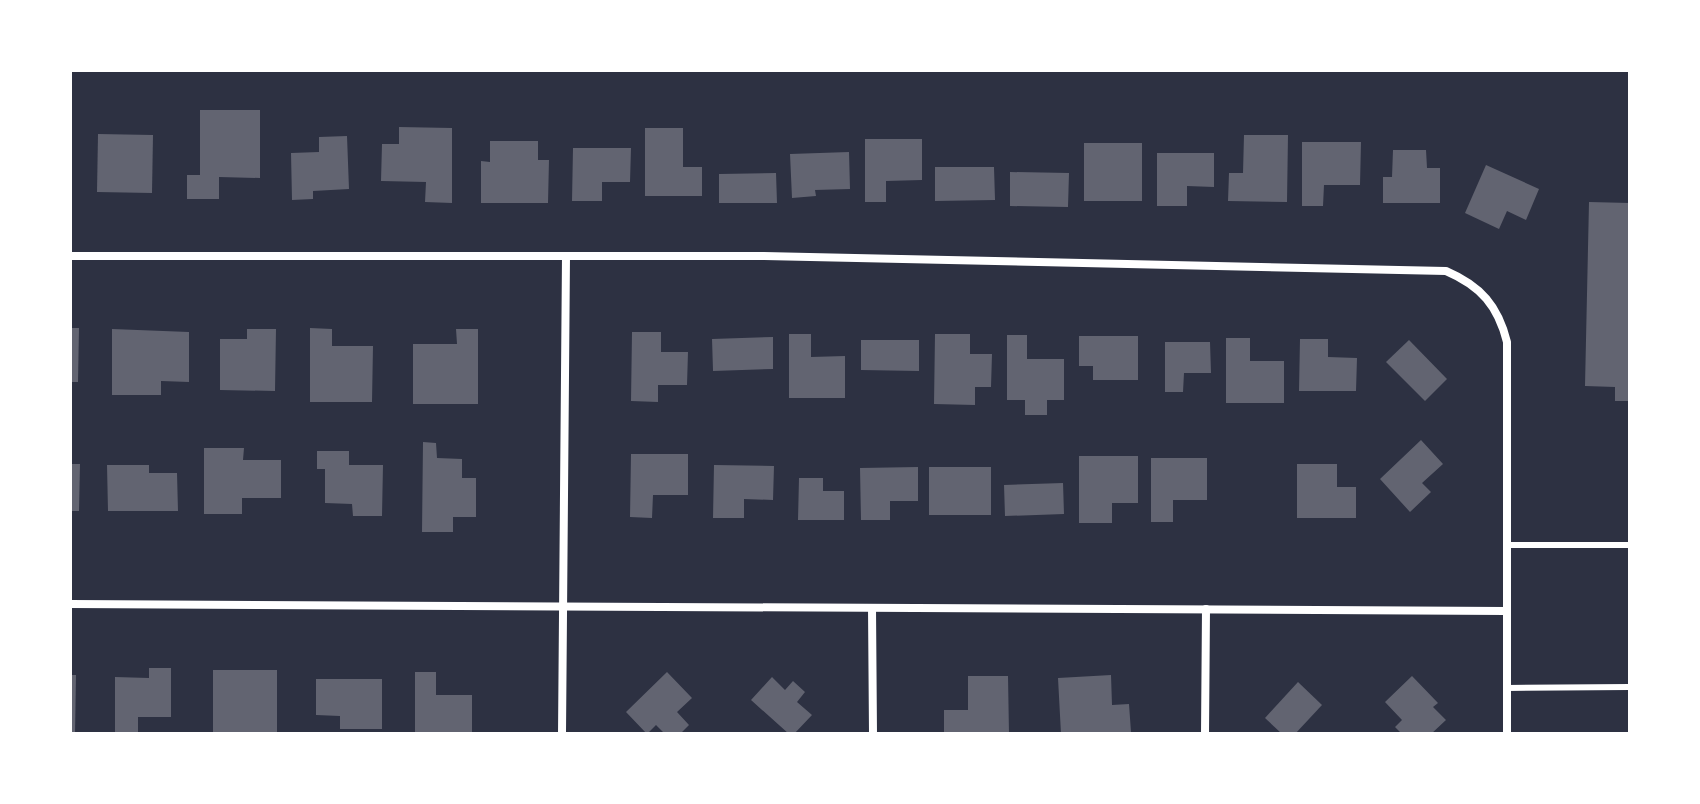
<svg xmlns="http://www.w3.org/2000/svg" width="1700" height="804" viewBox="0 0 1700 804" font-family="'Times New Roman',serif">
	<rect width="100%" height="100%" fill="#2d3142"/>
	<g fill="#626471">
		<path d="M200,110H260V178L219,177V199H187V175H200Z"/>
		<path d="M399,127L452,128V203L425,202L426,182L381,181L382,144H399Z"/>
		<path d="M645,128H683V167H702V196H645Z"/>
		<path d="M98,134L153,135L152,193L97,192Z"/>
		<path d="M1244,135H1288L1287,202L1228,201L1229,173H1243Z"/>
		<path d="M347,136L349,189L313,191V199L292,200L291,153L319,152V137Z"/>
		<path d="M865,139H922V180L886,181V202H865Z"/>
		<path d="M490,141H538V160H549L548,203H481V161L490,162Z"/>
		<path d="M1302,142H1361L1360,185H1324L1323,206H1302Z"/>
		<rect x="1084" y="143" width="58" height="58"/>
		<path d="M573,148H631L630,182H602V201H572Z"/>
		<path d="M1393,150H1426L1427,168H1440V203H1383V177H1392Z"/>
		<path d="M849,152L850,189L815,190L816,196L792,198L790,154Z"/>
		<path d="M1157,153H1214V187L1187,186V206H1157Z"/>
		<path d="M1486,165L1539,189L1526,220L1507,211L1499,229L1465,213Z"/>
		<path d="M935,167H994L995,200L935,201Z"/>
		<path d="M1010,172L1069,173L1068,207L1010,206Z"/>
		<path d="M776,173L777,203H719V174Z"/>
		<path d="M1589,202L1630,203V401H1615V387L1585,386Z"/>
		<path d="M70,328H79L78,382H70Z"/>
		<path d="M310,328L332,329V346H373L372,402H310Z"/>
		<path d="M112,329L189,332V382L161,381V395H112Z"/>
		<path d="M247,329H276L275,391L220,390V339H247Z"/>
		<path d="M456,329H478V404H413V344H457Z"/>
		<path d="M632,332H661V352H688L687,385H658V402L631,401Z"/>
		<path d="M789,334H811V357L845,356V398H789Z"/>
		<path d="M935,334H970V354H992L991,387H975V405L934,404Z"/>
		<path d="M1007,335H1027V359H1064V400H1047V415H1025V400H1007Z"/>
		<path d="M1079,336H1138V380H1093V366H1079Z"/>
		<path d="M773,337V369L713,371L712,339Z"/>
		<path d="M1226,338H1250V361H1284V403H1226Z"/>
		<path d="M1300,339H1328V357L1357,358L1356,391H1299Z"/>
		<path d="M861,340H919V371L861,370Z"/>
		<path d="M1409,340L1447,379L1425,401L1386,362Z"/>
		<path d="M1165,342H1210L1211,373H1184L1183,392H1165Z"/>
		<path d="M1421,440L1443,464L1422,483L1431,492L1410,512L1380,479Z"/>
		<path d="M423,442L436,443L437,458L462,459V478H476V517H453V532H422Z"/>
		<path d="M204,448H244L243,460H281V498H242V514H204Z"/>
		<path d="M317,451H349V465H383L382,516H353L352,504L325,503V469H317Z"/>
		<path d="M631,454H688V495H653L652,518L630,517Z"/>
		<path d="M1079,456H1138V503H1112V523H1079Z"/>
		<path d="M1151,458H1207V500H1173V522H1151Z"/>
		<path d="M70,464H80L79,511H70Z"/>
		<path d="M1297,464H1337V487H1356V518H1297Z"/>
		<path d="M107,465H149V473H177L178,511H108Z"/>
		<path d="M714,465L774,466L773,500L744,499V518H713Z"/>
		<path d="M918,467V501H890V520H861L860,468Z"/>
		<rect x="929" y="467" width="62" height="48"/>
		<path d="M799,478H823V491H844V520H798Z"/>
		<path d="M1063,483L1064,514L1005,516L1004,485Z"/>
		<path d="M149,668H171V717H138V733H115V677L149,678Z"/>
		<rect x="213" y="670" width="64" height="64"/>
		<path d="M415,672H436V695H472V734H415Z"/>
		<path d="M667,672L692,698L677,712L689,725L680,734H665L656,725L647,734L626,712Z"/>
		<path d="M70,675H76L75,734H70Z"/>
		<path d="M1111,675L1112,705L1129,704L1131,732L1061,734L1058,678Z"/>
		<path d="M968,676H1008L1009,734H944V710H968Z"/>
		<path d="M1412,676L1438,703L1433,707L1446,720L1431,734H1402L1395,727L1402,720L1385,702Z"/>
		<path d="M772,677L785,690L793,681L805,692L797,702L812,715L794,734H789L751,700Z"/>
		<path d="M316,679H382V729H340V716L316,715Z"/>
		<path d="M1298,682L1322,705L1295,734H1282L1265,718Z"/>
	</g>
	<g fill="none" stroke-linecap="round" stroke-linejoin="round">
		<g stroke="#fff" stroke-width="6">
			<path d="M1506,545H1630"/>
			<path d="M1507,688L1630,687"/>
		</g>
		<g stroke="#fff" stroke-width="8">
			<path d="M70,256H764L1446,271C1481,286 1498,306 1507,342V734"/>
			<path d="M70,604L1506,611"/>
			<path d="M872,608L873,734"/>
			<path d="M562,734L566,256"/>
			<path d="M1205,734L1206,609"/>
		</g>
	</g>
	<rect width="1700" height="804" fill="none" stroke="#ffffff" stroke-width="144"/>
</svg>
